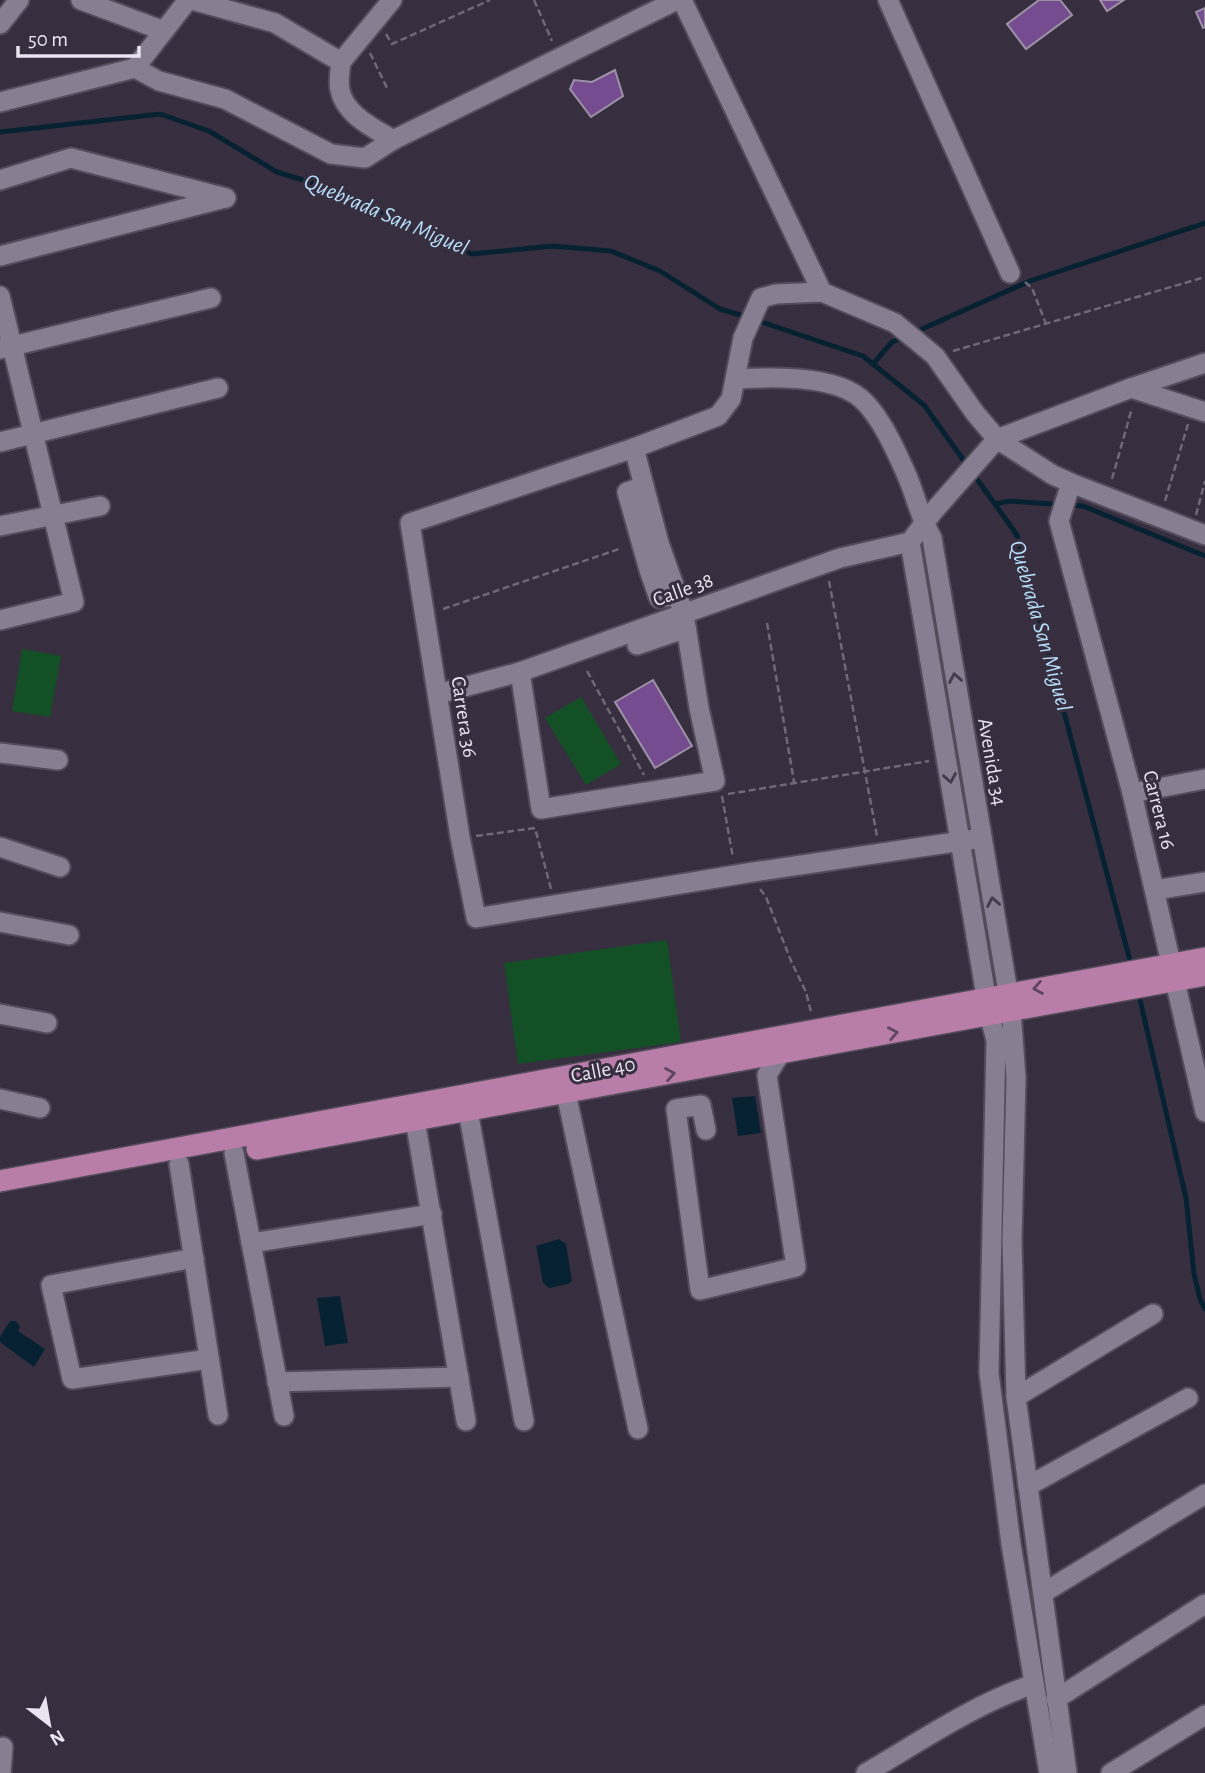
<svg xmlns="http://www.w3.org/2000/svg" width="1205" height="1773" viewBox="0 0 1205 1773" font-family="'Alegreya Sans',sans-serif">
	<rect width="100%" height="100%" fill="#372f3f"/>
	<g fill="#135026">
		<path d="M22,649L61,656L50,717L12,711Z"/>
		<path d="M581,697L621,764L586,785L545,718Z"/>
		<path d="M667,940L681,1042L518,1064L504,963Z"/>
	</g>
	<g fill="#062232">
		<path d="M755,1096L761,1133L738,1136L732,1098Z"/>
		<path d="M559,1239L566,1244L572,1281L568,1284L549,1288L543,1283L536,1246Z"/>
		<path d="M340,1296L348,1343L325,1346L317,1298Z"/>
		<path d="M10,1321H16L20,1326L18,1331L45,1349L34,1367L0,1342V1337Z"/>
	</g>
	<g fill="none" stroke-linecap="round" stroke-linejoin="round">
		<g stroke="#062232" stroke-width="5">
			<path d="M0,132L160,114L209,131L277,172L345,193L405,226L472,254L552,246L611,251L660,271L720,309L747,317"/>
			<path d="M756,320L863,356L924,405L1017,535L1132,968"/>
			<path d="M913,333L1030,281L1205,223"/>
			<path d="M873,364L892,342L904,337"/>
			<path d="M995,504L1009,501L1083,506L1205,556"/>
			<path d="M1138,991L1186,1198L1194,1274L1200,1299L1205,1309"/>
		</g>
	</g>
	<g fill="#754c90" stroke="#9d92a5" stroke-width="2">
		<path d="M1039,0H1060L1072,15L1026,49L1007,24Z"/>
		<path d="M1100,0H1124L1107,11Z"/>
		<path d="M1205,8V27L1203,28L1196,12Z"/>
		<path d="M615,70L623,96L591,117L570,89L574,80L592,82Z"/>
		<path d="M653,680L692,746L655,768L615,702Z"/>
	</g>
	<g fill="none" stroke-linecap="round" stroke-linejoin="round">
		<g stroke="#544c5a" stroke-width="23">
			<g id="minor">
				<path d="M81,0L164,31"/>
				<path d="M192,0L275,23L341,62C340,71 338,82 340,90C345,115 374,128 393,140"/>
				<path d="M682,0L822,292"/>
				<path d="M888,0L1010,273"/>
				<path d="M0,24L19,0"/>
				<path d="M341,62L392,0"/>
				<path d="M135,68L188,0"/>
				<path d="M0,102L135,68L159,81L225,99L331,154L365,158L393,140L677,0"/>
				<path d="M0,180L71,158L226,198"/>
				<path d="M0,256L225,198"/>
				<path d="M0,296L74,602L0,620"/>
				<path d="M0,349L211,298"/>
				<path d="M737,379C769,377 825,376 853,393C877,406 897,453 908,478C916,498 921,519 932,538L1011,1010L1016,1078L1012,1241L1016,1397L1067,1773"/>
				<path d="M1131,388L1205,412"/>
				<path d="M0,442L218,388"/>
				<path d="M1071,483L1205,535"/>
				<path d="M644,486L627,492L649,570L659,598L678,595"/>
				<path d="M0,526L100,506"/>
				<path d="M910,542L989,1014L996,1040L989,1373L1011,1544L1049,1773"/>
				<path d="M637,645L675,632L673,618"/>
				<path d="M520,672L541,809L715,781L699,708L684,614L659,543L634,448"/>
				<path d="M438,694L520,672L840,558L910,542L932,513L997,439L1131,388L1205,363"/>
				<path d="M0,753L58,760"/>
				<path d="M1132,793L1205,779"/>
				<path d="M982,838L747,873L476,918L460,837L410,523L634,448L718,416L731,399L743,338L761,298L776,294L822,292L895,323L935,356L975,413L997,439L1053,475L1071,483L1059,521L1132,793L1205,1112"/>
				<path d="M0,847L60,867"/>
				<path d="M1155,890L1205,882"/>
				<path d="M0,922L69,935"/>
				<path d="M0,1014L47,1023"/>
				<path d="M566,1093L638,1429"/>
				<path d="M0,1099L40,1108"/>
				<path d="M468,1111L524,1421"/>
				<path d="M415,1120L466,1421"/>
				<path d="M706,1130L701,1105L676,1109L700,1290L796,1267L767,1075L780,1054"/>
				<path d="M234,1153L284,1416"/>
				<path d="M179,1164L218,1415"/>
				<path d="M251,1243L432,1214"/>
				<path d="M194,1258L51,1285L72,1379L209,1359"/>
				<path d="M277,1382L459,1377"/>
				<path d="M1016,1397L1153,1314"/>
				<path d="M1028,1486L1188,1398"/>
				<path d="M1043,1593L1205,1494"/>
				<path d="M1056,1699L1205,1604"/>
				<path d="M1,1773L3,1747"/>
				<path d="M866,1773C921,1741 974,1704 1034,1684"/>
				<path d="M1111,1773L1205,1715"/>
			</g>
		</g>
		<g stroke="#544c5a" stroke-width="24">
			<g id="major">
				<path d="M257,1149L1205,975"/>
				<path d="M0,1181L1205,958"/>
			</g>
		</g>
		<g stroke="#6f6877" stroke-width="2.5" stroke-dasharray="7 3.5" stroke-linecap="butt">
			<path d="M534,0L552,41"/>
			<path d="M386,34L392,44L490,0"/>
			<path d="M370,53L388,90"/>
			<path d="M1025,282L1032,288L1046,324"/>
			<path d="M953,351L1205,277"/>
			<path d="M1112,479L1132,408"/>
			<path d="M1165,501L1188,424"/>
			<path d="M1196,515L1205,481"/>
			<path d="M829,581L877,836"/>
			<path d="M443,609L622,548"/>
			<path d="M767,623L794,782"/>
			<path d="M587,671L644,775"/>
			<path d="M728,794L929,761"/>
			<path d="M722,796L733,858"/>
			<path d="M476,836L535,828L551,889"/>
			<path d="M760,889L766,897L791,961L806,992L811,1012"/>
		</g>
		<use href="#minor" stroke="#877e91" stroke-width="19"/>
		<use href="#major" stroke="#b97daa" stroke-width="21"/>
	</g>
	<defs><path id="oneway-chevron" d="M-2-3.5L2.5 0L-2 3.5" fill="none" stroke-width="1.6" stroke-linecap="round" stroke-linejoin="round" transform="scale(1.75)"/></defs>
	<g stroke="#433b4b">
		<use href="#oneway-chevron" transform="translate(955 678) rotate(-100)"/>
		<use href="#oneway-chevron" transform="translate(950 778) rotate(80)"/>
		<use href="#oneway-chevron" transform="translate(993 902) rotate(-100)"/>
	</g>
	<g stroke="#5e465f">
		<use href="#oneway-chevron" transform="translate(1038 988) rotate(170)"/>
		<use href="#oneway-chevron" transform="translate(893 1033) rotate(-11)"/>
		<use href="#oneway-chevron" transform="translate(670 1074) rotate(-10)"/>
	</g>
	<g text-anchor="middle" dominant-baseline="central" stroke-width="6" stroke-linejoin="round" paint-order="stroke">
		<g font-size="21" fill="#e9e4ef" stroke="#372f3f">
			<text transform="translate(683 590) rotate(-20)">Calle 38</text>
			<text transform="translate(464 717) rotate(81)">Carrera 36</text>
			<text transform="translate(992 762) rotate(80)">Avenida 34</text>
			<text transform="translate(1159 810) rotate(76)">Carrera 16</text>
			<text transform="translate(603 1070) rotate(-11)">Calle 40</text>
		</g>
		<g font-size="23" font-style="italic" fill="#b7dffb" stroke="#372f3f">
			<text transform="translate(386 215) rotate(23)">Quebrada San Miguel</text>
			<text transform="translate(1040 626) rotate(74)">Quebrada San Miguel</text>
		</g>
	</g>
	<g transform="translate(49 1724) rotate(149)" stroke="#372f3f" stroke-width="5" paint-order="stroke">
	<path d="M0-5L12 26L0 18L-12 26Z" fill="#e9e4ef"/>
	<text y="-10" font-size="19" font-weight="bold" text-anchor="middle" fill="#e9e4ef">N</text>
	</g>
	<path d="M18 46v10h121v-10" fill="none" stroke="#e9e4ef" stroke-width="3.5"/>
	<text x="28" y="46" font-size="21" fill="#e9e4ef" stroke="#372f3f" stroke-width="5" paint-order="stroke">50 m</text>
</svg>
